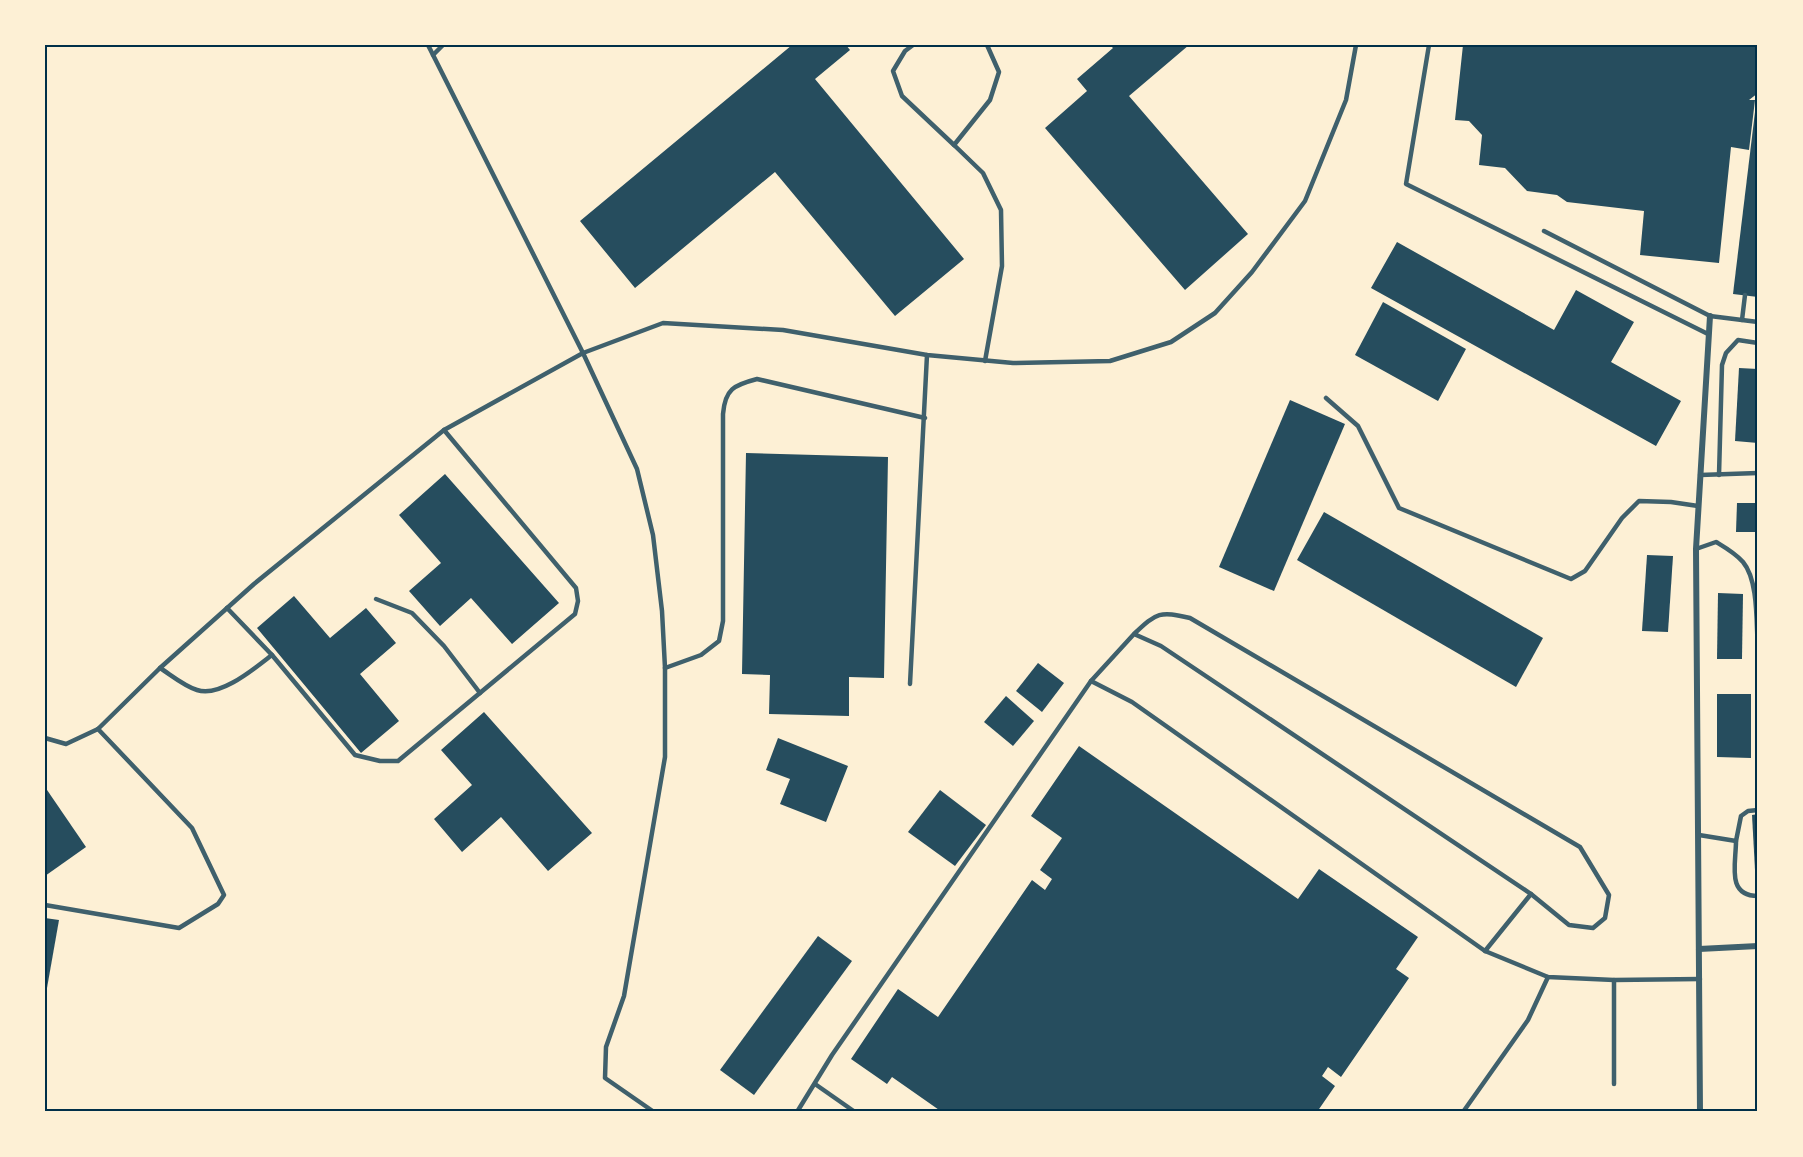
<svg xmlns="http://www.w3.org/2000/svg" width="1803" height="1157" viewBox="0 0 1803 1157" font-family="'Public Sans',sans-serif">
	<rect width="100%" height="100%" fill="#fdf0d5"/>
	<g fill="#264d5e">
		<path d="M792,45H846L850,50L815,79L964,259L895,316L775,172L635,288L580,221Z"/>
		<path d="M1110,45H1189L1129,96L1248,234L1185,290L1045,128L1087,91L1077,79L1113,48Z"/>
		<path d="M1463,45H1758V93L1749,100H1755L1749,150L1731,147L1719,263L1640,255L1644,211L1567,202L1557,195L1527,191L1505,168L1479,165L1482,135L1469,121L1455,120Z"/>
		<path d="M1755,112H1758V297L1733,294Z"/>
		<path d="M1397,242L1554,330L1576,290L1634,322L1611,362L1681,401L1656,446L1371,288Z"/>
		<path d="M1383,302L1466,349L1438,401L1355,355Z"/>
		<path d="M1739,368L1758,369V443L1735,441Z"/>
		<path d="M1290,400L1345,424L1274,591L1219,567Z"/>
		<path d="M746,453L888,457L884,678L849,677V716L769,714L770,675L742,674Z"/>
		<path d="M445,474L559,603L512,644L471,598L440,626L409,591L441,563L399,515Z"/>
		<path d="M1737,503H1758V532H1736Z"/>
		<path d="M1324,512L1543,638L1516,687L1297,560Z"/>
		<path d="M1647,555L1673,556L1668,632L1642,631Z"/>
		<path d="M1718,593L1743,594L1742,659H1717Z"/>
		<path d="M294,596L330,638L366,608L396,643L360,674L399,721L361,753L257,628Z"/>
		<path d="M1038,663L1064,683L1042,712L1016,691Z"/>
		<path d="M1717,694H1751V758L1717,757Z"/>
		<path d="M1006,696L1034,721L1013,746L984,722Z"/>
		<path d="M484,712L592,833L548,871L501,817L462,852L434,819L472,785L441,750Z"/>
		<path d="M778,738L848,766L826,822L780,804L790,779L766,770Z"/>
		<path d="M1079,746L1298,899L1319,869L1418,937L1396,969L1409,978L1341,1077L1328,1067L1322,1076L1335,1086L1317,1112H942L892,1077L887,1084L851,1059L898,989L938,1017L1032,880L1045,890L1052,879L1040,870L1062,838L1031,816Z"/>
		<path d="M45,787L86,847L45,876Z"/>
		<path d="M940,790L986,825L955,866L908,832Z"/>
		<path d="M1758,814V870H1755L1752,815Z"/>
		<path d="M45,918L59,920L47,988H45Z"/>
		<path d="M818,936L852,961L754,1095L720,1070Z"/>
	</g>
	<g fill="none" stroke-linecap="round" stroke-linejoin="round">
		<g stroke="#3f606c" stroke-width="4.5">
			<path d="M428,45L583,353L637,469L653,535L662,611L665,668V757L624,996L606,1047L605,1078L654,1112"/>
			<path d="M913,45L905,51L893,71L902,96L954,145L990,100L999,72L987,45"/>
			<path d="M1429,45L1406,184L1708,334"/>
			<path d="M433,55L443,45"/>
			<path d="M954,145L983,173L1001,210L1002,266L985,361"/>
			<path d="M1544,231L1710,316L1758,322"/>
			<path d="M1742,320L1745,295"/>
			<path d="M1326,398L1358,426L1399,508L1571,579L1585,571L1622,518L1639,501L1671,502L1698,506"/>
			<path d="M1700,475L1758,473"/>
			<path d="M1719,475L1722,365L1726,353L1738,340L1758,343"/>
			<path d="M1696,549L1716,542C1726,548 1735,553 1743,562C1759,581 1756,626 1758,650"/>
			<path d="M376,599L412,613L444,646L480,693"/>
			<path d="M227,608L272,655L355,755L380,761H398L575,614L578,601L576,588L444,430"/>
			<path d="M160,668C171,675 184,686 197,690C220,698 255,668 272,655"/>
			<path d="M665,668L701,655L719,641L723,621V414C725,389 734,385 757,379L925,418"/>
			<path d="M1091,681L1132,702L1485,951L1548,977L1614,980L1700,979"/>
			<path d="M910,684L927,355"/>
			<path d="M45,738L66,744L98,729L160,668L254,584L444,430L583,353L663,323L783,330L927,355L1013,363L1110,361L1171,342L1215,313L1252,272L1305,201L1346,100L1356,45"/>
			<path d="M1699,835L1736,841L1741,816L1748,811L1758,810"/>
			<path d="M1736,841C1736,864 1726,896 1758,896"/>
			<path d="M45,905L179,928L218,904L224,895L192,828L98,729"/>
			<path d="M1485,951L1531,894"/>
			<path d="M815,1084L855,1112"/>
			<path d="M1614,1084V980"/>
			<path d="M797,1112L832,1055L1091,681L1134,634L1161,646L1531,894L1569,925L1593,928L1605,918L1609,895L1580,847L1190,618C1160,611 1157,612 1134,634"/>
			<path d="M1463,1112L1528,1020L1548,977"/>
		</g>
		<g stroke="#3f606c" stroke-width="6">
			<path d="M1699,949L1758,946"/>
			<path d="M1700,1112L1696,549L1710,316"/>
		</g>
	</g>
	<rect width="1803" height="1157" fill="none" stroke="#fdf0d5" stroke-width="93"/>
	<rect x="46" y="46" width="1710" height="1064" fill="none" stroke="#003049" stroke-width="2"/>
</svg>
